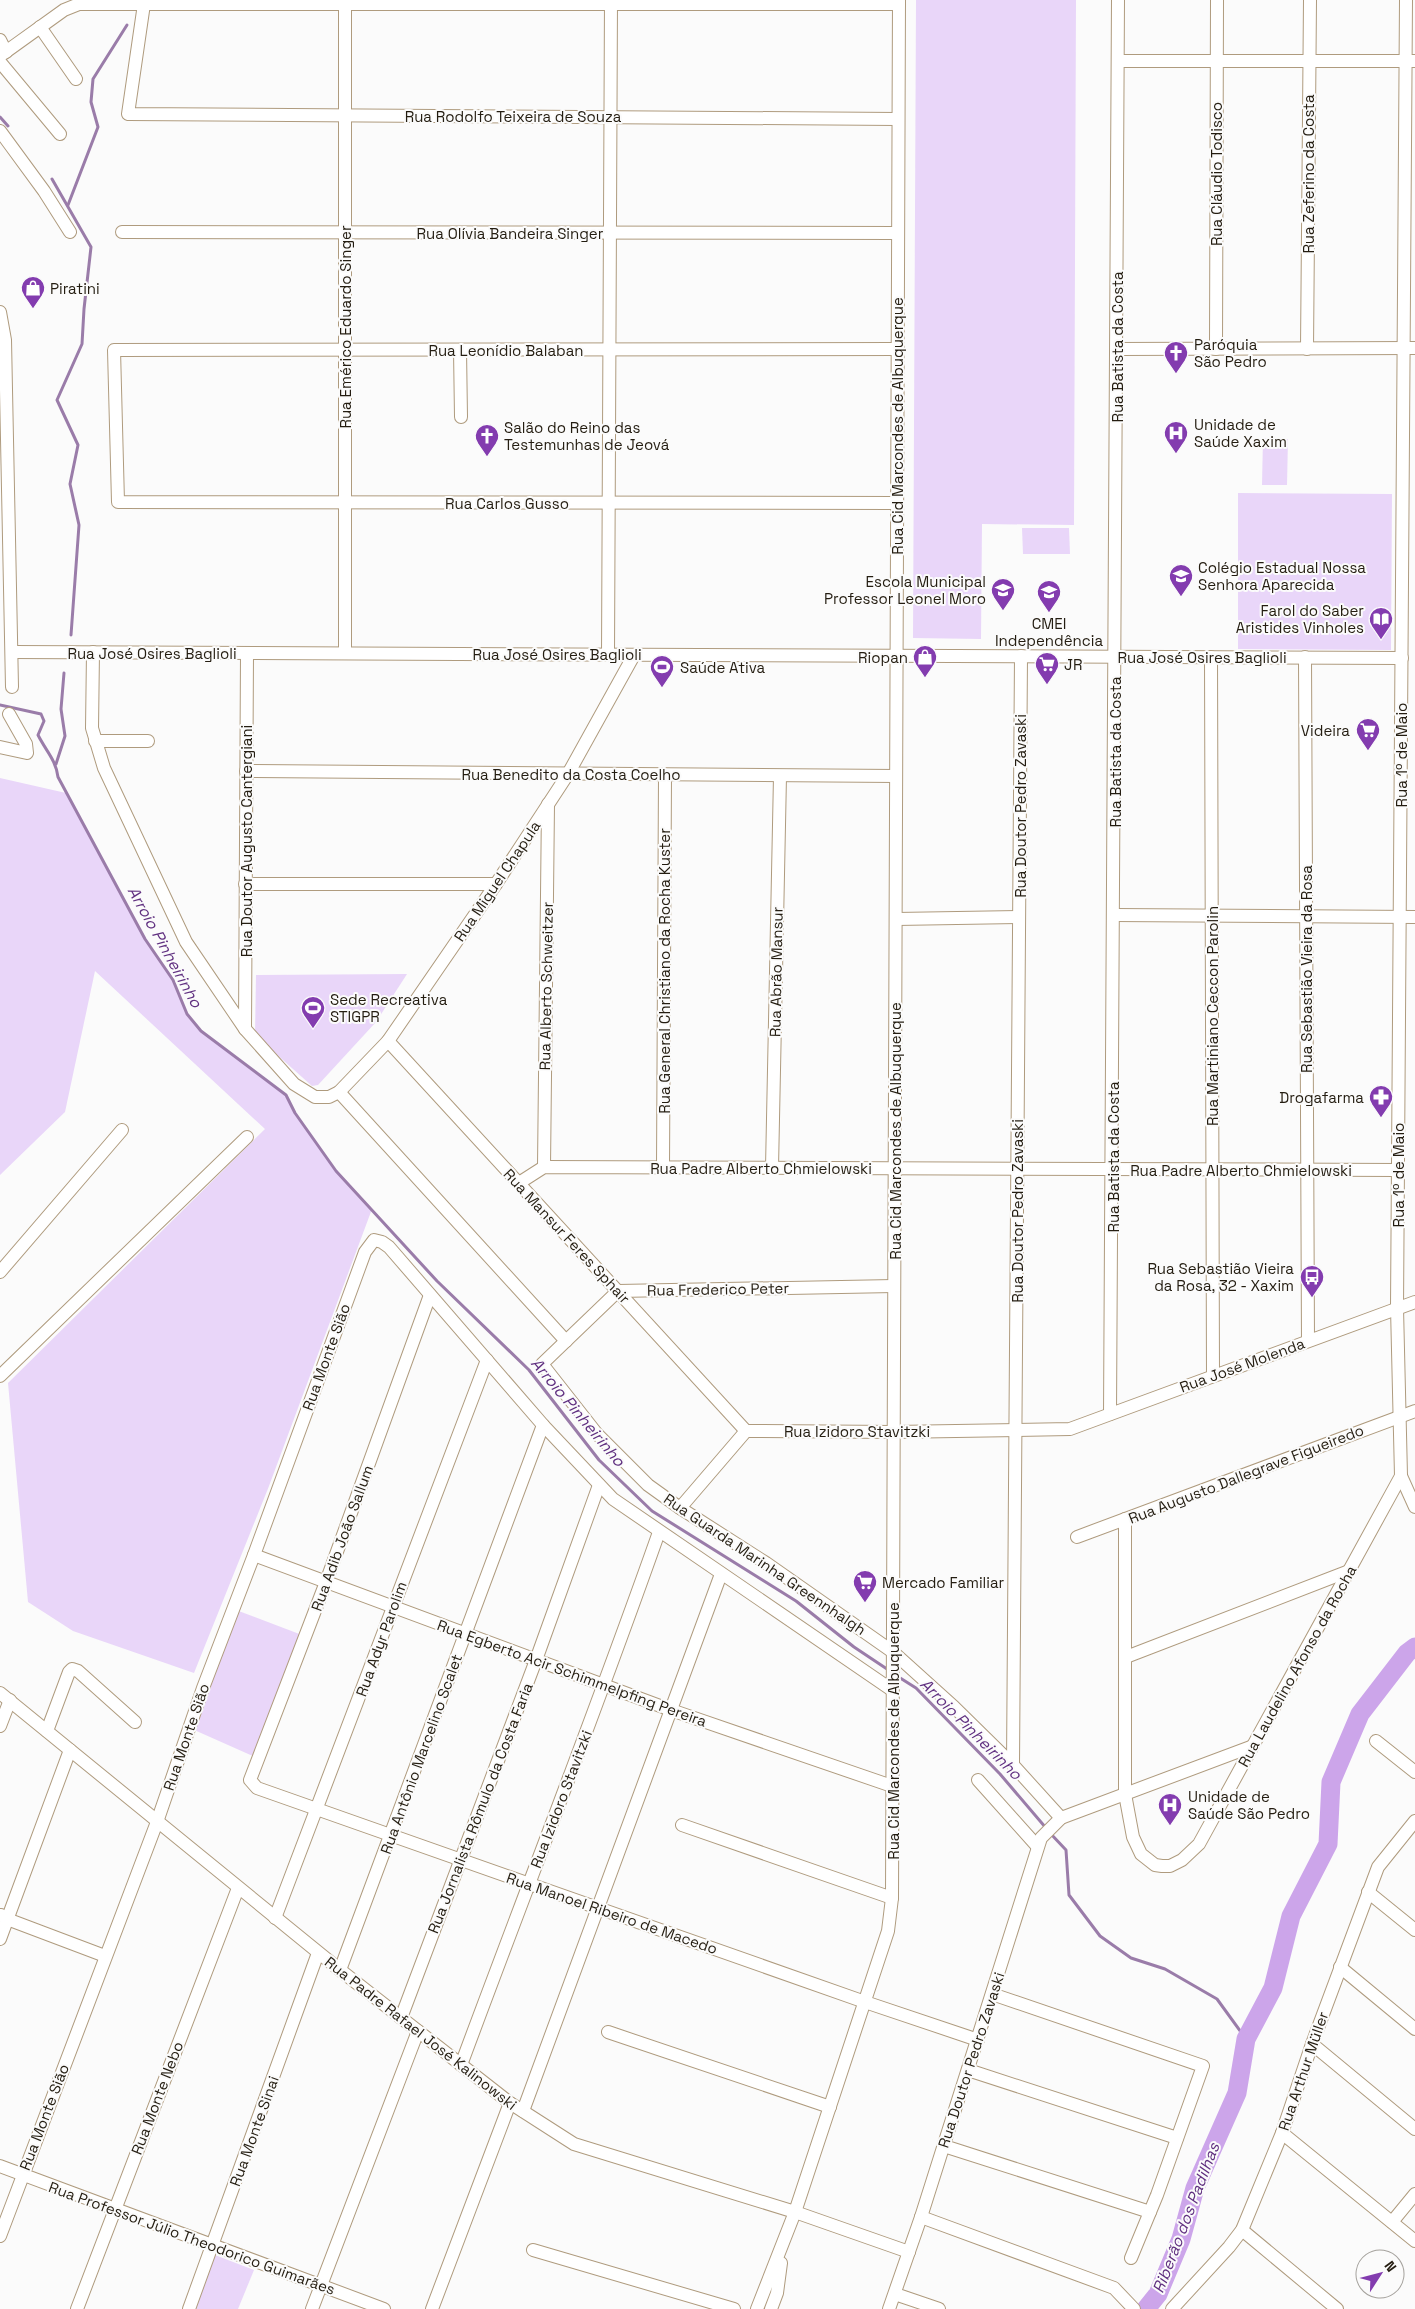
<svg xmlns="http://www.w3.org/2000/svg" width="1415" height="2309" viewBox="0 0 1415 2309" font-family="'Space Grotesk',sans-serif">
	<rect width="100%" height="100%" fill="#fbfbfb"/>
	<g fill="#e9d6f9">
		<path d="M916,0H1076L1074,525L982,524L981,639L913,638Z"/>
		<path d="M1263,438L1288,439L1287,485H1262Z"/>
		<path d="M1238,493L1392,494L1391,650L1238,649Z"/>
		<path d="M1022,528H1069L1070,554H1023Z"/>
		<path d="M0,778L66,793L145,939L173,980L187,1014L201,1031L286,1095L295,1113L336,1171L372,1209L269,1486L194,1673L73,1631L28,1602L8,1383L265,1129L95,971L65,1112L0,1175Z"/>
		<path d="M407,974L376,1022L318,1085L312,1086L255,1035L256,975Z"/>
		<path d="M236,1610L302,1635L255,1757L192,1729Z"/>
		<path d="M215,2255L254,2270L238,2309H196Z"/>
	</g>
	<g fill="none" stroke-linecap="round" stroke-linejoin="round">
		<g stroke="#9a7ca9" stroke-width="3">
			<path d="M0,117L8,126"/>
			<path d="M52,179L91,247L84,309L82,344L57,400L78,445L70,484L79,525L71,635"/>
			<path d="M68,205L98,127L91,102L93,79L127,25"/>
			<path d="M0,705L41,714L44,721L38,735C46,751 56,760 58,777L145,939L173,980L187,1014L201,1031L286,1095L295,1113L336,1171L437,1281L529,1370L599,1460L652,1511L796,1601L854,1647L890,1671"/>
			<path d="M56,764L65,736L61,709L64,673"/>
			<path d="M897,1676L916,1688L1000,1774L1046,1828"/>
			<path d="M1050,1833L1066,1850L1069,1895L1100,1936L1131,1958L1165,1969L1217,1999L1246,2039"/>
		</g>
		<path stroke="#cca5ea" stroke-width="19" d="M1146,2309L1158,2294L1181,2239L1195,2188L1237,2093L1246,2039L1273,1988L1291,1916L1328,1844L1331,1782L1360,1714L1407,1653L1415,1647"/>
		<g stroke="#af9b7e" stroke-width="14">
			<g id="minor">
				<path d="M1406,0L1397,1308L1401,1476L1415,1507"/>
				<path d="M144,4L128,114L898,119"/>
				<path d="M40,27L76,79"/>
				<path d="M0,40L6,52"/>
				<path d="M0,56L64,10L79,4H899"/>
				<path d="M1118,61H1415"/>
				<path d="M0,62L60,134"/>
				<path d="M0,131L44,191L70,232"/>
				<path d="M122,232L898,233"/>
				<path d="M0,312L5,340L12,687"/>
				<path d="M1117,349L1415,348"/>
				<path d="M1216,349L1217,0"/>
				<path d="M1307,349L1310,0"/>
				<path d="M460,350L461,417"/>
				<path d="M897,503L118,502L114,350L898,349"/>
				<path d="M12,652L1402,658"/>
				<path d="M93,652L92,728L104,768L186,942L245,1029L294,1084L315,1097H329L339,1092L388,1041L496,884L568,774L634,655"/>
				<path d="M345,653V0"/>
				<path d="M608,655L611,0"/>
				<path d="M1211,657L1213,1375"/>
				<path d="M1305,657C1307,885 1306,1113 1308,1340"/>
				<path d="M95,741H148"/>
				<path d="M0,747L27,753L26,744L9,714"/>
				<path d="M246,771L896,776"/>
				<path d="M245,884H496"/>
				<path d="M1114,915L1415,917"/>
				<path d="M896,919L1019,917"/>
				<path d="M245,1029L247,653"/>
				<path d="M388,1041L746,1431"/>
				<path d="M339,1092L566,1341"/>
				<path d="M544,1167L548,804"/>
				<path d="M663,1168L665,775"/>
				<path d="M772,1168L780,776"/>
				<path d="M519,1183L544,1167L1398,1170"/>
				<path d="M0,1272L122,1130"/>
				<path d="M894,1286L618,1291L542,1364L597,1434L648,1485L680,1508L766,1563L893,1652L954,1707L1013,1765L1061,1818"/>
				<path d="M430,1295L326,1582L250,1780L257,1788L865,2002L978,2040"/>
				<path d="M0,1376L247,1137"/>
				<path d="M1110,1414L1118,0"/>
				<path d="M680,1508L746,1431L894,1432L1070,1429L1415,1302"/>
				<path d="M1125,1519V1794L1133,1837L1141,1854L1155,1865L1162,1866H1170L1182,1860L1199,1844L1401,1476"/>
				<path d="M1077,1537L1415,1411"/>
				<path d="M254,1555L671,1710L892,1786"/>
				<path d="M1126,1657L1349,1571"/>
				<path d="M0,1693L340,1970L510,2103L574,2144L795,2212L909,2252"/>
				<path d="M0,1726L10,1700"/>
				<path d="M47,1731L69,1672L72,1669L78,1671L135,1722"/>
				<path d="M1376,1741L1415,1772"/>
				<path d="M1013,1765L1021,656"/>
				<path d="M978,1780L1037,1846"/>
				<path d="M682,1825L892,1898"/>
				<path d="M1368,1892L1415,1930"/>
				<path d="M1,1915L7,1919L105,1956"/>
				<path d="M275,1918L487,1360"/>
				<path d="M0,1939L70,1750"/>
				<path d="M1340,1967L1415,2029"/>
				<path d="M340,1970L543,1425"/>
				<path d="M992,1994L1203,2066L1157,2195L1131,2258"/>
				<path d="M401,2018L536,1660L599,1485"/>
				<path d="M608,2032L830,2107"/>
				<path d="M1312,2044L1415,2129"/>
				<path d="M461,2065C527,1887 596,1711 659,1532"/>
				<path d="M968,2070L1177,2138"/>
				<path d="M523,2111L721,1574"/>
				<path d="M1282,2133L1415,2241"/>
				<path d="M944,2146L1150,2212"/>
				<path d="M0,2166L384,2309"/>
				<path d="M921,2217L1114,2288L1134,2309"/>
				<path d="M1392,2222L1415,2194"/>
				<path d="M1242,2230L1337,2309"/>
				<path d="M0,2236L157,1822L203,1688L254,1555L365,1252L374,1240L382,1242L389,1247L543,1425L613,1499L892,1690"/>
				<path d="M533,2250L734,2309"/>
				<path d="M895,2294L939,2309"/>
				<path d="M77,2309L238,1888"/>
				<path d="M189,2309L318,1953"/>
				<path d="M312,2309L418,2031"/>
				<path d="M432,2309L510,2103"/>
				<path d="M757,2309L795,2212L888,1931L892,1898L899,0"/>
				<path d="M771,2309L777,2293L781,2263"/>
				<path d="M889,2309L921,2217L1041,1838L1061,1818L1253,1746"/>
				<path d="M1172,2309L1229,2247L1242,2230L1282,2133L1312,2044L1378,1867L1415,1821"/>
			</g>
		</g>
		<use href="#minor" stroke="#fff" stroke-width="12"/>
	</g>
	<defs>
		<g id="shop-pin" transform="scale(1.25)"><path d="M0 17L-7.5 6A9.5 9.5 0 1 1 7.5 6Z" fill="#833caf" stroke="#fbfbfb"/><path d="M-5-2.5h2.3a2.7 3.5 0 0 1 5.4 0H5L5.5 6h-11ZM-1.5-2.5h3a1.5 2.3 0 0 0-3 0Z" fill="#fff"/></g>
		<g id="church-pin" transform="scale(1.25)"><path d="M0 17L-7.5 6A9.5 9.5 0 1 1 7.5 6Z" fill="#833caf" stroke="#fbfbfb"/><path d="M-1.2-6h2.4v3.5h3.3v2.4h-3.3V6h-2.4V-.1h-3.3v-2.4h3.3Z" fill="#fff"/></g>
		<g id="hospital-pin" transform="scale(1.25)"><path d="M0 17L-7.5 6A9.5 9.5 0 1 1 7.5 6Z" fill="#833caf" stroke="#fbfbfb"/><path d="M-5-5h3v3.5h4V-5h3V5h-3V1.5h-4V5h-3Z" fill="#fff"/></g>
		<g id="school-pin" transform="scale(1.25)"><path d="M0 17L-7.5 6A9.5 9.5 0 1 1 7.5 6Z" fill="#833caf" stroke="#fbfbfb"/><path d="M0-5L7-2L0 1L-7-2ZM-4 1L0 2.5L4 1V4Q0 6-4 4Z" fill="#fff"/></g>
		<g id="library-pin" transform="scale(1.25)"><path d="M0 17L-7.5 6A9.5 9.5 0 1 1 7.5 6Z" fill="#833caf" stroke="#fbfbfb"/><path d="M-6-4Q-3-5.5-.7-3.5V5Q-3 3-6 4ZM6-4Q3-5.5 .7-3.5V5Q3 3 6 4Z" fill="#fff"/></g>
		<g id="supermarket-pin" transform="scale(1.25)"><path d="M0 17L-7.5 6A9.5 9.5 0 1 1 7.5 6Z" fill="#833caf" stroke="#fbfbfb"/><path d="M-6-5.5h2.5l.6 2H6L4.5 2H-2.5L-4.4-4H-6ZM-1.5 3.2a1.3 1.3 0 1 0 .1 0ZM3 3.2a1.3 1.3 0 1 0 .1 0Z" fill="#fff"/></g>
		<g id="stadium-pin" transform="scale(1.25)"><path d="M0 17L-7.5 6A9.5 9.5 0 1 1 7.5 6Z" fill="#833caf" stroke="#fbfbfb"/><path d="M0-5a6.5 5 0 1 0 0 10a6.5 5 0 1 0 0-10ZM-3.5-1.8h7v3.6h-7Z" fill="#fff"/></g>
		<g id="pharmacy-pin" transform="scale(1.25)"><path d="M0 17L-7.5 6A9.5 9.5 0 1 1 7.5 6Z" fill="#833caf" stroke="#fbfbfb"/><path d="M-2-6h4v4h4v4h-4v4h-4v-4h-4v-4h4Z" fill="#fff"/></g>
		<g id="bus-pin" transform="scale(1.25)"><path d="M0 17L-7.5 6A9.5 9.5 0 1 1 7.5 6Z" fill="#833caf" stroke="#fbfbfb"/><path d="M-5-6H5V4H4V6H2V4H-2V6H-4V4H-5ZM-3.5-4V0h7V-4ZM-3.5 1.2v1.5H-2V1.2ZM2 1.2v1.5H3.5V1.2Z" fill="#fff"/></g>
	</defs>
	<g fill-rule="evenodd">
		<use href="#shop-pin" x="33" y="288"/>
		<use href="#church-pin" x="1176" y="353"/>
		<use href="#hospital-pin" x="1176" y="433"/>
		<use href="#church-pin" x="487" y="436"/>
		<use href="#school-pin" x="1181" y="576"/>
		<use href="#school-pin" x="1003" y="590"/>
		<use href="#school-pin" x="1049" y="592"/>
		<use href="#library-pin" x="1381" y="619"/>
		<use href="#shop-pin" x="925" y="657"/>
		<use href="#supermarket-pin" x="1047" y="664"/>
		<use href="#stadium-pin" x="662" y="667"/>
		<use href="#supermarket-pin" x="1368" y="730"/>
		<use href="#stadium-pin" x="313" y="1008"/>
		<use href="#pharmacy-pin" x="1381" y="1097"/>
		<use href="#bus-pin" x="1312" y="1277"/>
		<use href="#supermarket-pin" x="865" y="1582"/>
		<use href="#hospital-pin" x="1170" y="1805"/>
	</g>
	<g text-anchor="middle" dominant-baseline="central" stroke-width="4" stroke-linejoin="round" paint-order="stroke">
		<g font-size="15" fill="#241d11" stroke="#fbfbfb">
			<text x="513" y="116">Rua Rodolfo Teixeira de Souza</text>
			<text transform="translate(1216 174) rotate(-90)">Rua Cláudio Todisco</text>
			<text transform="translate(1308 174) rotate(-90)">Rua Zeferino da Costa</text>
			<text x="510" y="233">Rua Olívia Bandeira Singer</text>
			<text transform="translate(345 327) rotate(-90)">Rua Emérico Eduardo Singer</text>
			<text transform="translate(1117 347) rotate(-90)">Rua Batista da Costa</text>
			<text x="506" y="350">Rua Leonídio Balaban</text>
			<text transform="translate(897 426) rotate(-90)">Rua Cid Marcondes de Albuquerque</text>
			<text x="507" y="503">Rua Carlos Gusso</text>
			<text x="152" y="653">Rua José Osires Baglioli</text>
			<text x="557" y="654">Rua José Osires Baglioli</text>
			<text x="1202" y="657">Rua José Osires Baglioli</text>
			<text transform="translate(1115 752) rotate(-90)">Rua Batista da Costa</text>
			<text transform="translate(1401 755) rotate(-90)">Rua 1º de Maio</text>
			<text x="571" y="774">Rua Benedito da Costa Coelho</text>
			<text transform="translate(1020 806) rotate(-90)">Rua Doutor Pedro Zavaski</text>
			<text transform="translate(246 841) rotate(-90)">Rua Doutor Augusto Cantergiani</text>
			<text transform="translate(497 881) rotate(-56)">Rua Miguel Chapula</text>
			<text transform="translate(1306 969) rotate(-90)">Rua Sebastião Vieira da Rosa</text>
			<text transform="translate(664 971) rotate(-90)">Rua General Christiano da Rocha Kuster</text>
			<text transform="translate(776 972) rotate(-89)">Rua Abrão Mansur</text>
			<text transform="translate(546 986) rotate(-89)">Rua Alberto Schweitzer</text>
			<text transform="translate(1212 1016) rotate(-90)">Rua Martiniano Ceccon Parolin</text>
			<text transform="translate(895 1131) rotate(-90)">Rua Cid Marcondes de Albuquerque</text>
			<text transform="translate(1113 1157) rotate(-90)">Rua Batista da Costa</text>
			<text x="761" y="1168">Rua Padre Alberto Chmielowski</text>
			<text x="1241" y="1170">Rua Padre Alberto Chmielowski</text>
			<text transform="translate(1398 1175) rotate(-90)">Rua 1º de Maio</text>
			<text transform="translate(1017 1211) rotate(-90)">Rua Doutor Pedro Zavaski</text>
			<text transform="translate(567 1236) rotate(47)">Rua Mansur Feres Sphair</text>
			<text transform="translate(718 1289) rotate(-1)">Rua Frederico Peter</text>
			<text transform="translate(326 1357) rotate(-70)">Rua Monte Sião</text>
			<text transform="translate(1242 1365) rotate(-20)">Rua José Molenda</text>
			<text x="857" y="1431">Rua Izidoro Stavitzki</text>
			<text transform="translate(1246 1474) rotate(-21)">Rua Augusto Dallegrave Figueiredo</text>
			<text transform="translate(342 1538) rotate(-70)">Rua Adib João Sallum</text>
			<text transform="translate(765 1564) rotate(34)">Rua Guarda Marinha Greennhalgh</text>
			<text transform="translate(381 1639) rotate(-70)">Rua Adyr Parolim</text>
			<text transform="translate(1297 1666) rotate(-61)">Rua Laudelino Afonso da Rocha</text>
			<text transform="translate(572 1673) rotate(20)">Rua Egberto Acir Schimmelpfing Pereira</text>
			<text transform="translate(893 1731) rotate(-90)">Rua Cid Marcondes de Albuquerque</text>
			<text transform="translate(186 1737) rotate(-71)">Rua Monte Sião</text>
			<text transform="translate(421 1754) rotate(-70)">Rua Antônio Marcelino Scalet</text>
			<text transform="translate(561 1799) rotate(-69)">Rua Izidoro Stavitzki</text>
			<text transform="translate(480 1808) rotate(-69)">Rua Jornalista Rômulo da Costa Faria</text>
			<text transform="translate(612 1913) rotate(19)">Rua Manoel Ribeiro de Macedo</text>
			<text transform="translate(421 2033) rotate(38)">Rua Padre Rafael José Kalinowski</text>
			<text transform="translate(971 2060) rotate(-72)">Rua Doutor Pedro Zavaski</text>
			<text transform="translate(1303 2071) rotate(-71)">Rua Arthur Müller</text>
			<text transform="translate(157 2098) rotate(-69)">Rua Monte Nebo</text>
			<text transform="translate(44 2117) rotate(-69)">Rua Monte Sião</text>
			<text transform="translate(254 2131) rotate(-70)">Rua Monte Sinai</text>
			<text transform="translate(192 2238) rotate(20)">Rua Professor Júlio Theodorico Guimarães</text>
		</g>
		<g font-size="15" fill="#241d11" stroke="#fbfbfb" text-anchor="start">
			<text x="50" y="288">Piratini</text>
			<text x="1194" y="344">Paróquia<tspan x="1194" dy="17">São Pedro</tspan></text>
			<text x="1194" y="424">Unidade de<tspan x="1194" dy="17">Saúde Xaxim</tspan></text>
			<text x="504" y="427">Salão do Reino das<tspan x="504" dy="17">Testemunhas de Jeová</tspan></text>
			<text x="1198" y="567">Colégio Estadual Nossa<tspan x="1198" dy="17">Senhora Aparecida</tspan></text>
			<text x="986" y="581" text-anchor="end">Escola Municipal<tspan x="986" dy="17">Professor Leonel Moro</tspan></text>
			<text x="1364" y="610" text-anchor="end">Farol do Saber<tspan x="1364" dy="17">Aristides Vinholes</tspan></text>
			<text x="1049" y="623" text-anchor="middle">CMEI<tspan x="1049" dy="17">Independência</tspan></text>
			<text x="908" y="657" text-anchor="end">Riopan</text>
			<text x="1064" y="664">JR</text>
			<text x="680" y="667">Saúde Ativa</text>
			<text x="1350" y="730" text-anchor="end">Videira</text>
			<text x="330" y="999">Sede Recreativa<tspan x="330" dy="17">STIGPR</tspan></text>
			<text x="1364" y="1097" text-anchor="end">Drogafarma</text>
			<text x="1294" y="1268" text-anchor="end">Rua Sebastião Vieira<tspan x="1294" dy="17">da Rosa, 32 - Xaxim</tspan></text>
			<text x="882" y="1582">Mercado Familiar</text>
			<text x="1188" y="1796">Unidade de<tspan x="1188" dy="17">Saúde São Pedro</tspan></text>
		</g>
		<g font-size="16" font-style="italic" fill="#603080" stroke="#fbfbfb">
			<text transform="translate(165 947) rotate(61)">Arroio Pinheirinho</text>
			<text transform="translate(578 1412) rotate(50)">Arroio Pinheirinho</text>
			<text transform="translate(971 1729) rotate(45)">Arroio Pinheirinho</text>
			<text transform="translate(1186 2218) rotate(-69)">Riberão dos Padilhas</text>
		</g>
	</g>
	<g transform="translate(1380 2274) rotate(54)"><circle r="24" fill="#fbfbfb" stroke="#a5a29d"/>
	<path d="M0-4L9 19L0 12L-9 19Z" fill="#833caf"/>
	<text y="-8" font-size="14" font-weight="bold" text-anchor="middle" fill="#241d11">N</text>
	</g>
</svg>
